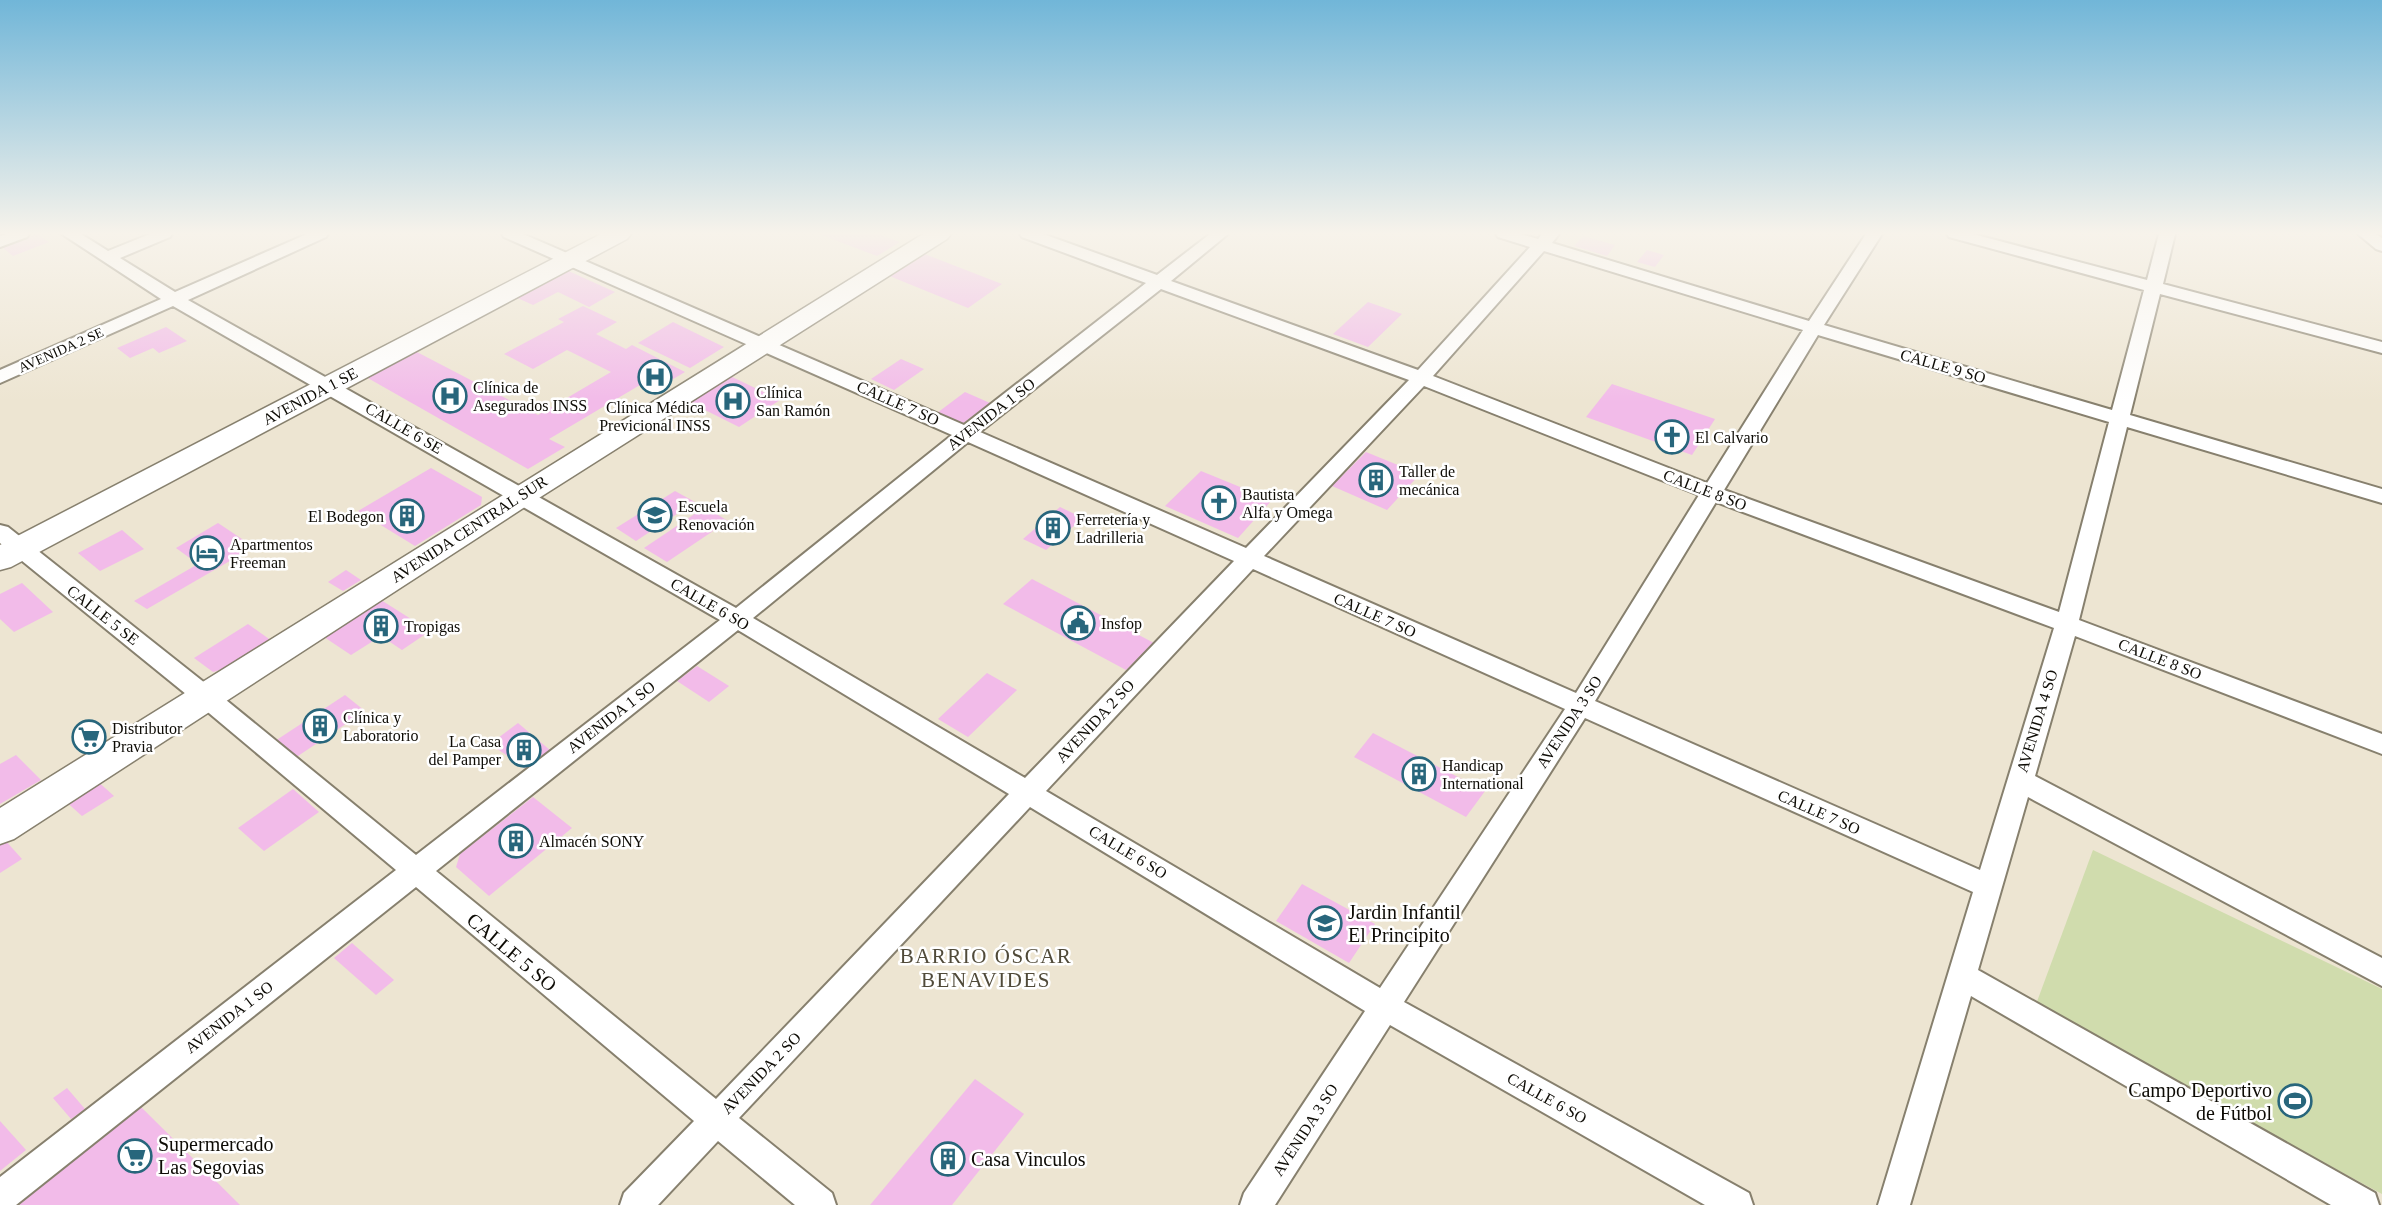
<svg xmlns="http://www.w3.org/2000/svg" width="2382" height="1205" viewBox="0 0 2382 1205" font-family="'Times New Roman',serif">
	<rect width="100%" height="100%" fill="#ede5d2"/>
	<path fill="#d0dcad" d="M2093,850L2382,989V1194L2035,1007Z"/>
	<g fill="#f2bbe9">
		<path d="M37,234L49,242L13,256L2,247Z"/>
		<path d="M819,234H878L900,242L877,256Z"/>
		<path d="M1583,236L1615,245L1607,256L1574,246Z"/>
		<path d="M1647,250L1664,255L1655,267L1637,262Z"/>
		<path d="M922,253L1002,284L968,308L887,275Z"/>
		<path d="M564,269L615,292L589,307L558,292L533,305L513,296Z"/>
		<path d="M1368,302L1402,314L1368,347L1333,334Z"/>
		<path d="M583,306L617,322L596,334L626,349L632,345L685,372L653,391L640,385L549,439L565,447L528,469L366,377L415,351L538,415L611,372L567,350L533,369L504,354L564,322L558,319Z"/>
		<path d="M673,322L724,347L690,368L638,343Z"/>
		<path d="M166,327L187,341L159,353L153,348L130,358L117,348Z"/>
		<path d="M901,359L924,369L894,390L871,379Z"/>
		<path d="M728,375L780,400L739,427L687,401Z"/>
		<path d="M1612,384L1715,419L1692,455L1586,417Z"/>
		<path d="M965,392L990,403L962,424L937,413Z"/>
		<path d="M1366,452L1420,474L1387,510L1332,486Z"/>
		<path d="M431,468L482,497L481,505L415,546L358,511Z"/>
		<path d="M1201,471L1272,500L1238,538L1165,506Z"/>
		<path d="M675,491L695,502L636,541L616,528Z"/>
		<path d="M705,507L728,521L667,562L644,548Z"/>
		<path d="M1060,507L1083,518L1046,550L1023,539Z"/>
		<path d="M218,523L254,547L147,609L134,601L198,564L176,548Z"/>
		<path d="M122,530L144,549L100,571L78,553Z"/>
		<path d="M346,570L361,580L343,591L328,582Z"/>
		<path d="M1032,579L1154,643L1126,670L1003,604Z"/>
		<path d="M22,583L53,612L14,632L0,619V594Z"/>
		<path d="M381,600L430,631L402,650L381,636L351,655L324,637Z"/>
		<path d="M248,624L272,641L230,667L213,672L194,658Z"/>
		<path d="M697,666L729,686L709,702L677,681Z"/>
		<path d="M987,673L1017,690L968,737L938,719Z"/>
		<path d="M345,695L365,711L295,758L275,741Z"/>
		<path d="M518,723L557,756L534,774L490,744Z"/>
		<path d="M1373,733L1485,791L1466,817L1354,757Z"/>
		<path d="M16,755L41,780L0,804V764Z"/>
		<path d="M95,779L114,796L82,816L63,799Z"/>
		<path d="M293,789L319,812L264,851L238,828Z"/>
		<path d="M533,797L572,828L489,896L456,867L460,854Z"/>
		<path d="M4,839L22,859L0,873V842Z"/>
		<path d="M1302,884L1375,924L1349,963L1276,921Z"/>
		<path d="M352,943L394,980L376,995L334,958Z"/>
		<path d="M975,1079L1024,1114L952,1205H870Z"/>
		<path d="M67,1088L85,1109L71,1119L53,1098Z"/>
		<path d="M141,1107L240,1205H19Z"/>
		<path d="M0,1121L26,1150L0,1171Z"/>
	</g>
	<g fill="none" stroke-linecap="round" stroke-linejoin="round">
		<g stroke="#87806e" stroke-width="4">
			<g id="street">
				<path d="M7,234H29L27,237L0,247V236Z"/>
				<path d="M62,234H81L108,251L150,234H172L170,237L120,258L175,292L307,234H328L326,237L188,300L736,608L952,435L504,237L502,234H523L964,425L1146,283L1022,237L1020,234H1043L1157,275L1210,234H1228L1171,281L1418,370L1530,247L1498,237L1496,234H1520L1538,239L1542,234H1559L1552,243L1809,321L1866,234H1882L1824,325L2112,410L2144,290L1949,237L1947,234H1973L2147,280L2159,234H2175L2163,284L2382,342V353L2160,294L2130,415L2382,489V503L2127,427L2079,620L2382,734V754L2075,636L2035,776L2382,958V986L2028,797L1978,970L2375,1193L2379,1205H2331L1971,996L1910,1205H1878L1973,892L1585,718L1404,1002L1749,1193L1753,1205H1705L1390,1025L1275,1205H1240L1244,1193L1365,1011L1030,807L739,1118L832,1193L836,1205H795L718,1141L658,1205H620L624,1193L694,1121L416,887L16,1205H0V1177L396,870L197,703L0,543V525L8,527L215,691L416,855L720,620L173,306L0,383V370L161,299ZM1544,251L1803,330L1707,483L1433,376ZM1161,289L1409,380L1246,548L980,432ZM1818,335L2109,422L2059,612L1724,490ZM1424,386L1699,495L1576,693L1264,556ZM968,442L1234,561L1025,778L753,618ZM1716,502L2054,628L1980,870L1595,701ZM1253,569L1565,709L1380,988L1046,791ZM738,630L1009,794L716,1099L436,871Z"/>
				<path d="M2358,234H2376L2382,238V251L2376,249Z"/>
			</g>
		</g>
		<g stroke="#87806e" stroke-width="3">
			<g id="secondary">
				<path d="M601,234H631L627,239L11,567L0,570V545Z"/>
				<path d="M923,234H951L947,239L531,503L14,839L0,844V808Z"/>
			</g>
		</g>
		<use href="#street" fill="#fff" fill-rule="evenodd"/>
		<use href="#secondary" fill="#fff" fill-rule="evenodd"/>
	</g>
	<linearGradient id="sky" x2="0" y2="1"><stop stop-color="#71b6d8"/><stop offset="0.58" stop-color="#f7f3eb"/><stop offset="1" stop-color="#f7f3eb" stop-opacity="0"/></linearGradient>
	<rect width="2382" height="402" fill="url(#sky)"/>
	<defs>
		<g id="hospital-ring" transform="scale(1.725)"><circle r="9.5" fill="#fff" stroke="#28667c" stroke-width="1.5"/><path d="M-5-5h3v3.5h4V-5h3V5h-3V1.5h-4V5h-3Z" fill="#28667c"/></g>
		<g id="church-ring" transform="scale(1.725)"><circle r="9.5" fill="#fff" stroke="#28667c" stroke-width="1.5"/><path d="M-1.2-6h2.4v3.5h3.3v2.4h-3.3V6h-2.4V-.1h-3.3v-2.4h3.3Z" fill="#28667c"/></g>
		<g id="building-ring" transform="scale(1.725)"><circle r="9.5" fill="#fff" stroke="#28667c" stroke-width="1.5"/><path d="M-4-6H4V6H1V3H-1V6H-4ZM-2.5-4.3h1.7v1.8h-1.7ZM.8-4.3h1.7v1.8H.8ZM-2.5-1h1.7V.8h-1.7ZM.8-1h1.7V.8H.8Z" fill="#28667c"/></g>
		<g id="school-ring" transform="scale(1.725)"><circle r="9.5" fill="#fff" stroke="#28667c" stroke-width="1.5"/><path d="M0-5L7-2L0 1L-7-2ZM-4 1L0 2.5L4 1V4Q0 6-4 4Z" fill="#28667c"/></g>
		<g id="hotel-ring" transform="scale(1.725)"><circle r="9.5" fill="#fff" stroke="#28667c" stroke-width="1.5"/><path d="M-6-4.5h1.5V1H6V5H4.5V3h-9V5H-6ZM-4 0a1.8 1.8 0 1 1 3.6 0ZM.5 0V-2.5h3Q6-2.5 6 0Z" fill="#28667c"/></g>
		<g id="civic-ring" transform="scale(1.725)"><circle r="9.5" fill="#fff" stroke="#28667c" stroke-width="1.5"/><path d="M-.6-6.5H3V-4.5H.6V-3L4-1V1h2V6H-6V1h2V-1L-.6-3ZM-1.2 2.5V6h2.4V2.5Z" fill="#28667c"/></g>
		<g id="supermarket-ring" transform="scale(1.725)"><circle r="9.5" fill="#fff" stroke="#28667c" stroke-width="1.5"/><path d="M-6-5.5h2.5l.6 2H6L4.5 2H-2.5L-4.4-4H-6ZM-1.5 3.2a1.3 1.3 0 1 0 .1 0ZM3 3.2a1.3 1.3 0 1 0 .1 0Z" fill="#28667c"/></g>
		<g id="stadium-ring" transform="scale(1.725)"><circle r="9.5" fill="#fff" stroke="#28667c" stroke-width="1.5"/><path d="M0-5a6.5 5 0 1 0 0 10a6.5 5 0 1 0 0-10ZM-3.5-1.8h7v3.6h-7Z" fill="#28667c"/></g>
	</defs>
	<g fill-rule="evenodd">
		<use href="#hospital-ring" x="655" y="377"/>
		<use href="#hospital-ring" x="450" y="396"/>
		<use href="#hospital-ring" x="733" y="401"/>
		<use href="#church-ring" x="1672" y="437"/>
		<use href="#building-ring" x="1376" y="480"/>
		<use href="#church-ring" x="1219" y="503"/>
		<use href="#school-ring" x="655" y="515"/>
		<use href="#building-ring" x="407" y="516"/>
		<use href="#building-ring" x="1053" y="528"/>
		<use href="#hotel-ring" x="207" y="553"/>
		<use href="#civic-ring" x="1078" y="623"/>
		<use href="#building-ring" x="381" y="626"/>
		<use href="#building-ring" x="320" y="726"/>
		<use href="#supermarket-ring" x="89" y="737"/>
		<use href="#building-ring" x="524" y="750"/>
		<use href="#building-ring" x="1419" y="774"/>
		<use href="#building-ring" x="516" y="841"/>
		<use href="#school-ring" x="1325" y="923"/>
		<use href="#stadium-ring" x="2295" y="1101"/>
		<use href="#supermarket-ring" x="135" y="1156"/>
		<use href="#building-ring" x="948" y="1159"/>
	</g>
	<g text-anchor="middle" dominant-baseline="central" stroke-width="5" stroke-linejoin="round" paint-order="stroke">
		<g font-size="14" fill="#0d0b05" stroke="#fff">
			<text transform="translate(61 350) rotate(-24)">AVENIDA 2 SE</text>
		</g>
		<g font-size="16" fill="#0d0b05" stroke="#fff">
			<text transform="translate(1943 366) rotate(16)">CALLE 9 SO</text>
			<text transform="translate(310 396) rotate(-28)">AVENIDA 1 SE</text>
			<text transform="translate(898 403) rotate(24)">CALLE 7 SO</text>
			<text transform="translate(991 414) rotate(-38)">AVENIDA 1 SO</text>
			<text transform="translate(404 428) rotate(30)">CALLE 6 SE</text>
			<text transform="translate(1705 490) rotate(21)">CALLE 8 SO</text>
			<text transform="translate(469 529) rotate(-33)">AVENIDA CENTRAL SUR</text>
			<text transform="translate(710 604) rotate(30)">CALLE 6 SO</text>
			<text transform="translate(103 615) rotate(38)">CALLE 5 SE</text>
			<text transform="translate(1375 615) rotate(24)">CALLE 7 SO</text>
			<text transform="translate(2160 659) rotate(21)">CALLE 8 SO</text>
			<text transform="translate(611 717) rotate(-38)">AVENIDA 1 SO</text>
			<text transform="translate(1095 721) rotate(-47)">AVENIDA 2 SO</text>
			<text transform="translate(2037 721) rotate(-73)">AVENIDA 4 SO</text>
			<text transform="translate(1569 722) rotate(-57)">AVENIDA 3 SO</text>
			<text transform="translate(1819 812) rotate(24)">CALLE 7 SO</text>
			<text transform="translate(1128 852) rotate(31)">CALLE 6 SO</text>
			<text transform="translate(229 1017) rotate(-38)">AVENIDA 1 SO</text>
			<text transform="translate(761 1073) rotate(-46)">AVENIDA 2 SO</text>
			<text transform="translate(1547 1098) rotate(29)">CALLE 6 SO</text>
			<text transform="translate(1305 1130) rotate(-57)">AVENIDA 3 SO</text>
		</g>
		<g font-size="16" fill="#0d0b05" stroke="#fff" text-anchor="start">
			<text x="473" y="387">Clínica de<tspan x="473" dy="18">Asegurados INSS</tspan></text>
			<text x="756" y="392">Clínica<tspan x="756" dy="18">San Ramón</tspan></text>
			<text x="655" y="407" text-anchor="middle">Clínica Médica<tspan x="655" dy="18">Previcional INSS</tspan></text>
			<text x="1695" y="437">El Calvario</text>
			<text x="1399" y="471">Taller de<tspan x="1399" dy="18">mecánica</tspan></text>
			<text x="1242" y="494">Bautista<tspan x="1242" dy="18">Alfa y Omega</tspan></text>
			<text x="678" y="506">Escuela<tspan x="678" dy="18">Renovación</tspan></text>
			<text x="384" y="516" text-anchor="end">El Bodegon</text>
			<text x="1076" y="519">Ferretería y<tspan x="1076" dy="18">Ladrilleria</tspan></text>
			<text x="230" y="544">Apartmentos<tspan x="230" dy="18">Freeman</tspan></text>
			<text x="1101" y="623">Insfop</text>
			<text x="404" y="626">Tropigas</text>
			<text x="343" y="717">Clínica y<tspan x="343" dy="18">Laboratorio</tspan></text>
			<text x="112" y="728">Distributor<tspan x="112" dy="18">Pravia</tspan></text>
			<text x="501" y="741" text-anchor="end">La Casa<tspan x="501" dy="18">del Pamper</tspan></text>
			<text x="1442" y="765">Handicap<tspan x="1442" dy="18">International</tspan></text>
			<text x="539" y="841">Almacén SONY</text>
		</g>
		<g font-size="20" fill="#0d0b05" stroke="#fff" text-anchor="start">
			<text x="1348" y="912">Jardin Infantil<tspan x="1348" dy="23">El Principito</tspan></text>
			<text x="2272" y="1090" text-anchor="end">Campo Deportivo<tspan x="2272" dy="23">de Fútbol</tspan></text>
			<text x="158" y="1144">Supermercado<tspan x="158" dy="23">Las Segovias</tspan></text>
			<text x="971" y="1159">Casa Vinculos</text>
		</g>
		<g font-size="20" fill="#0d0b05" stroke="#fff">
			<text transform="translate(512 952) rotate(40)">CALLE 5 SO</text>
		</g>
		<g font-size="21" letter-spacing="1.5" fill="#504a39" stroke="#fff">
			<text x="986" y="956">BARRIO ÓSCAR<tspan x="986" dy="24">BENAVIDES</tspan></text>
		</g>
	</g>
</svg>
